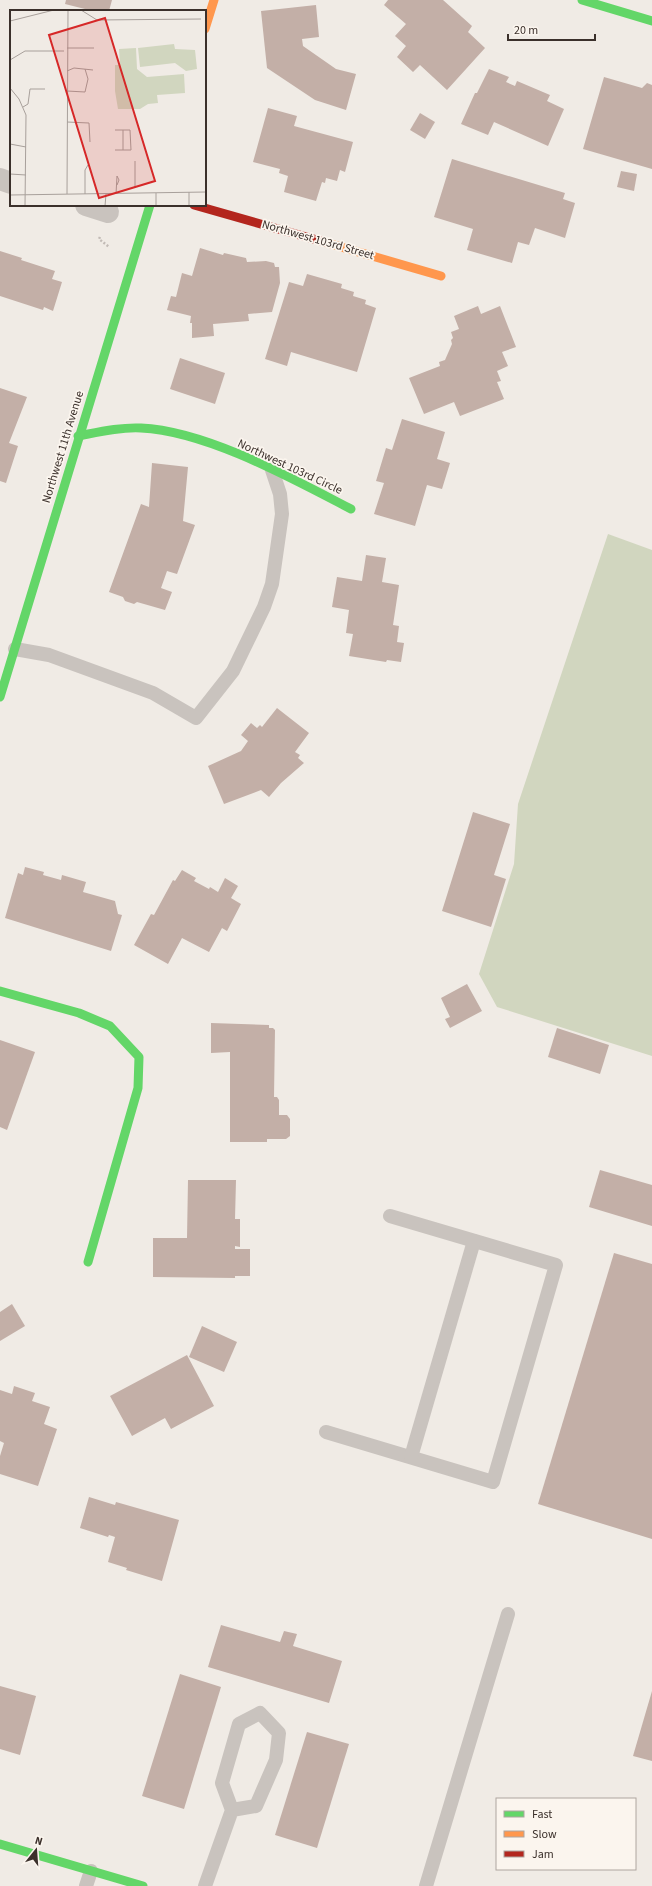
<svg xmlns="http://www.w3.org/2000/svg" width="652" height="1886" viewBox="0 0 652 1886" font-family="'Source Sans 3',sans-serif">
	<rect width="100%" height="100%" fill="#f0ebe5"/>
	<path fill="#d1d6bf" d="M608,534L652,550V1056L497,1007L479,974L514,864L518,804Z"/>
	<g fill="#c3afa7">
		<path d="M66,0H112L109,11H93L65,4Z"/>
		<path d="M388,0H443L472,26L468,32L485,48L447,90L420,65L413,72L397,57L406,46L395,36L406,24L384,5Z"/>
		<path d="M316,5L319,37L302,39L303,46L336,69L356,74L346,110L315,100L267,68L261,11Z"/>
		<path d="M489,69L509,77L506,82L515,86L517,81L550,95L547,101L564,109L548,146L494,122L488,135L461,124L475,93H477Z"/>
		<path d="M604,77L642,88L647,83L652,85V169L583,149Z"/>
		<path d="M268,108L297,116L294,126L353,142L345,172L340,170L337,181L326,178L325,183L322,182L316,201L284,192L288,176L279,173L280,169L253,162Z"/>
		<path d="M420,113L435,122L425,139L410,130Z"/>
		<path d="M452,159L565,193L563,199L575,203L565,238L535,228L529,245L518,242L512,263L467,250L473,229L434,217Z"/>
		<path d="M621,171L637,174L634,191L617,187Z"/>
		<path d="M200,248L223,255L224,253L246,258L247,262L266,261L274,263L275,267H279L280,283L272,312L248,314L249,321L213,324L214,336L192,338V323H190L191,316L167,310L171,296L176,297L182,273L192,276Z"/>
		<path d="M0,251L22,258L21,260L55,271L52,279L62,282L53,311L44,307L43,310L0,296Z"/>
		<path d="M307,274L342,284L341,288L354,292L353,296L366,300L365,304L376,308L357,372L291,352L287,366L265,359L289,282L303,286Z"/>
		<path d="M478,306L481,314L500,306L516,347L502,352L508,366L497,371L501,381L497,382L504,399L460,416L454,402L424,414L409,378L440,366L439,362L445,360L452,344L451,340L453,338L451,332L459,329L454,316Z"/>
		<path d="M180,358L225,373L215,404L170,389Z"/>
		<path d="M0,388L27,397L9,443L18,446L6,483L0,481Z"/>
		<path d="M402,419L445,432L437,459L450,463L442,489L427,485L415,526L374,514L384,483L376,481L386,448L392,450Z"/>
		<path d="M152,463L188,467L183,521L195,525L177,574L167,571L161,588L172,592L165,610L137,602L134,604L125,601L123,597L109,592L141,504L149,507Z"/>
		<path d="M366,555L386,558L382,582L399,585L393,625L399,626L397,642L404,643L401,662L387,660L386,662L349,656L353,634L346,633L349,610L332,607L337,577L362,581Z"/>
		<path d="M277,708L309,733L295,752L300,755L298,758L304,763L281,783L269,797L261,790L224,804L208,766L241,751L248,741L241,735L251,723L257,728L260,725L262,727Z"/>
		<path d="M473,812L510,824L494,875L506,879L491,927L442,911Z"/>
		<path d="M25,867L44,872L43,875L61,880L62,875L86,882L83,892L115,901L118,914L122,915L111,951L5,918L18,873L23,875Z"/>
		<path d="M182,870L196,878L194,881L209,889L210,887L218,892L225,878L238,886L231,898L241,904L227,931L222,928L209,952L182,938L168,964L134,945L151,914L154,915L173,880L175,881Z"/>
		<path d="M467,984L482,1011L450,1028L445,1019L450,1017L441,998Z"/>
		<path d="M211,1023L269,1025V1028H273L275,1030L274,1097H277L279,1100V1115H287L290,1119V1136L286,1139H267V1142H230V1052L211,1053Z"/>
		<path d="M557,1028L609,1045L600,1074L548,1057Z"/>
		<path d="M0,1040L35,1052L7,1130L0,1127Z"/>
		<path d="M600,1170L652,1185V1226L589,1207Z"/>
		<path d="M188,1180H236L235,1219H240V1247L235,1246V1249H250V1276H235V1278L153,1277V1238H187Z"/>
		<path d="M614,1253L652,1264V1539L538,1504Z"/>
		<path d="M12,1304L25,1326L0,1341V1312Z"/>
		<path d="M202,1326L237,1342L224,1372L189,1357Z"/>
		<path d="M187,1355L214,1406L171,1429L165,1418L132,1436L110,1396Z"/>
		<path d="M14,1386L35,1393L32,1401L50,1407L44,1424L57,1429L38,1486L0,1474V1456L4,1443L0,1441V1390L12,1394Z"/>
		<path d="M89,1497L115,1505L116,1502L179,1520L162,1581L126,1570L127,1568L108,1562L115,1537L109,1535L108,1537L80,1528Z"/>
		<path d="M221,1625L280,1642L284,1631L297,1634L293,1646L342,1661L329,1703L208,1667Z"/>
		<path d="M180,1674L221,1687L184,1809L142,1796Z"/>
		<path d="M0,1686L36,1696L20,1755L0,1749Z"/>
		<path d="M652,1691V1761L633,1756Z"/>
		<path d="M307,1732L349,1744L317,1848L275,1835Z"/>
	</g>
	<g fill="none" stroke-linecap="round" stroke-linejoin="round">
		<path stroke="#c2bbb6" stroke-width="2.5" stroke-dasharray="2 2" stroke-linecap="butt" d="M100,237L99,239L109,247"/>
		<g stroke="#c9c3be" stroke-width="14">
			<path d="M15,649L49,655L153,693L196,718L233,671L264,607L272,584L282,514L280,494L272,470"/>
			<path d="M326,1432L493,1482L556,1265L390,1216"/>
			<path d="M411,1457L474,1241"/>
			<path d="M86,1886L91,1871"/>
			<path d="M205,1886L232,1810L222,1783L239,1724L260,1713L279,1733L276,1760L256,1806L232,1810"/>
			<path d="M426,1886L508,1614"/>
		</g>
		<g stroke="#c9c3be" stroke-width="22">
			<path d="M0,179L11,183"/>
			<path d="M86,205L108,212"/>
		</g>
		<g stroke="#63d668" stroke-width="9">
			<path d="M582,0L652,21"/>
			<path d="M78,436C99,432 120,427 141,428C207,431 293,479 351,509"/>
			<path d="M0,697L150,205"/>
			<path d="M0,991L79,1013L110,1026L139,1057L138,1088L88,1262"/>
			<path d="M0,1844L143,1886"/>
		</g>
		<g stroke="#ff974d" stroke-width="9">
			<path d="M205,29L214,0"/>
			<path d="M324,242L441,276"/>
		</g>
		<path stroke="#b3261e" stroke-width="9" d="M194,205L324,242"/>
	</g>
	<g text-anchor="middle" dominant-baseline="central" stroke-width="3.5" stroke-linejoin="round" paint-order="stroke">
		<g font-size="12" fill="#3b302b" stroke="#fbf5ee">
			<text transform="translate(318 240) rotate(16)">Northwest 103rd Street</text>
			<text transform="translate(63 447) rotate(-73)">Northwest 11th Avenue</text>
			<text transform="translate(290 467) rotate(25)">Northwest 103rd Circle</text>
		</g>
	</g>
	<g transform="translate(10 10)">
		<rect width="196" height="196" fill="#f0ebe5"/>
		<path d="M164,34L165,39L185,40L187,59L176,61L165,53L130,57L128,38ZM126,38L127,59L137,67L174,64L175,83L147,85L148,93L138,94L130,99H108L105,81V55H110L109,39Z" fill="#d1d6bf"/>
		<path fill="none" stroke="#a8a09b" stroke-width="1" d="M71,0L87,10L191,9M0,11L44,0M57,38H84M0,50L15,41H54M57,61L64,58L83,60M0,78L9,89L16,105L15,196M57,81L75,82L78,69L75,59M13,97L18,94L20,79H35M57,112L79,113L80,132M105,120H120L121,140H105M113,120V140M0,134L16,137M125,151V178M0,164L16,165M179,182V196M57,184L58,0M75,184V160L78,155M106,184L107,166L109,170L107,175M0,185L196,182M95,196L96,184M146,196V183"/>
		<path fill="#d62828" fill-opacity="0.15" stroke="#d62828" stroke-width="2" d="M95,8L145,171L89,188L39,25Z"/>
		<rect width="196" height="196" fill="none" stroke="#3b302b" stroke-width="2"/>
	</g>
	<rect x="496" y="1798" width="140" height="72" fill="#fbf5ee" stroke="#aea6a0"/>
	<rect x="504" y="1811" width="20" height="6" fill="#63d668" stroke="#aea6a0"/>
	<text x="532" y="1818" font-size="12" fill="#3b302b">Fast</text>
	<rect x="504" y="1831" width="20" height="6" fill="#ff974d" stroke="#aea6a0"/>
	<text x="532" y="1838" font-size="12" fill="#3b302b">Slow</text>
	<rect x="504" y="1851" width="20" height="6" fill="#b3261e" stroke="#aea6a0"/>
	<text x="532" y="1858" font-size="12" fill="#3b302b">Jam</text>
	<g transform="translate(36 1850) rotate(17)" stroke="#fbf5ee" stroke-width="3" paint-order="stroke">
	<path d="M0-3L7 15L0 10L-7 15Z" fill="#3b302b"/>
	<text y="-6" font-size="11" font-weight="bold" text-anchor="middle" fill="#3b302b">N</text>
	</g>
	<path d="M508 34v6h87v-6" fill="none" stroke="#3b302b" stroke-width="2"/>
	<text x="514" y="34" font-size="12" fill="#3b302b" stroke="#fbf5ee" stroke-width="3" paint-order="stroke">20 m</text>
</svg>
